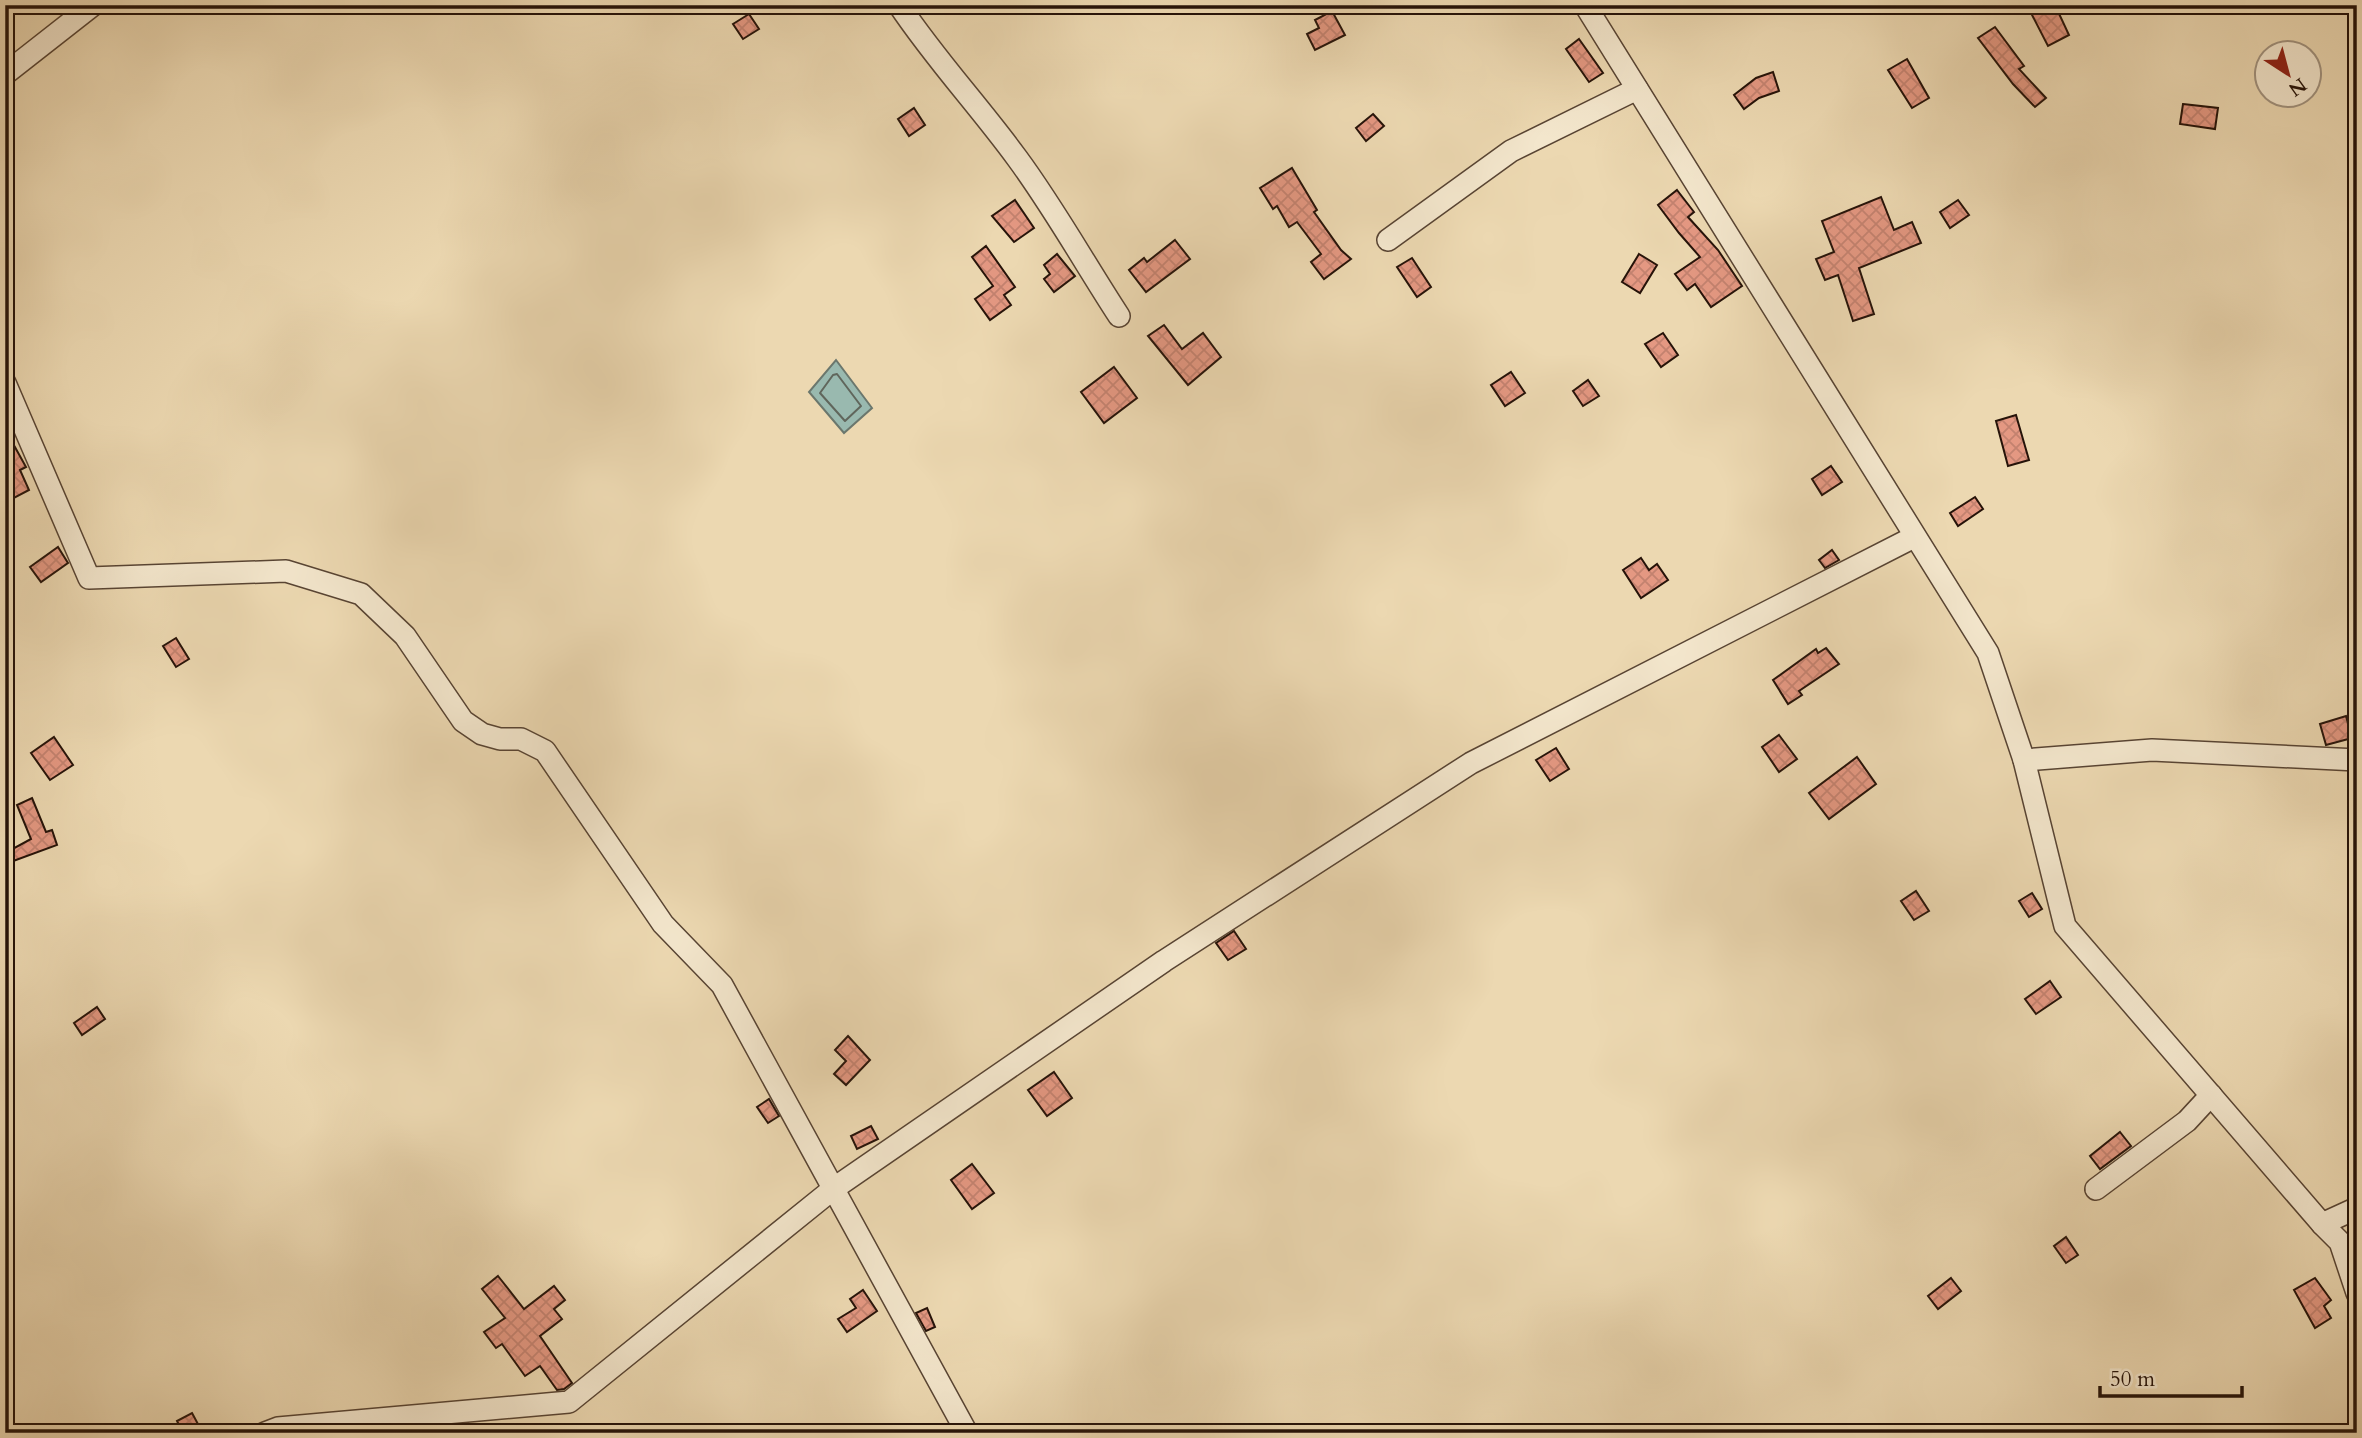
<svg xmlns="http://www.w3.org/2000/svg" width="2362" height="1438" viewBox="0 0 2362 1438" font-family="Cardo,serif">
	<defs>
		<pattern id="building-cross-hatch" width="8" height="8" patternUnits="userSpaceOnUse" patternTransform="scale(1.75)"><rect width="8" height="8" fill="#e49882"/><path d="M0 0l8 8M0 8l8-8" fill="none" stroke="#c3826f"/></pattern>
	</defs>
	<rect width="100%" height="100%" fill="#ecd8b1"/>
	<filter id="stains"><feTurbulence type="fractalNoise" baseFrequency=".00286" numOctaves="4"/><feColorMatrix values="0 0 0 0 .2 0 0 0 0 .09 0 0 0 0 .02 0 0 0 .5 -.17"/></filter>
	<radialGradient id="worn" r=".72"><stop offset=".6" stop-color="#630" stop-opacity="0"/><stop offset="1" stop-color="#630" stop-opacity=".3"/></radialGradient>
	<path fill="#99b9af" stroke="#6b776d" stroke-width="2" d="M836,360L872,408L844,433L809,392Z"/>
	<g fill="none" stroke-linecap="round" stroke-linejoin="round">
		<path stroke="#60665c" stroke-width="2" d="M837,374L861,406L845,421L820,393L833,375Z"/>
	</g>
	<g fill="url(#building-cross-hatch)" stroke="#261309" stroke-width="2">
		<path d="M2042,5H2055L2069,35L2048,46L2030,11Z"/>
		<path d="M1332,11L1345,35L1315,50L1307,34L1319,28L1315,20Z"/>
		<path d="M749,14L759,29L743,39L733,24Z"/>
		<path d="M1995,27L2024,66L2019,69L2046,98L2035,107L2013,84L1978,38Z"/>
		<path d="M1579,39L1603,73L1589,82L1566,49Z"/>
		<path d="M1907,59L1929,98L1912,108L1888,70Z"/>
		<path d="M1773,72L1779,91L1759,98L1744,109L1734,95L1756,78Z"/>
		<path d="M2183,104L2218,108L2215,129L2180,124Z"/>
		<path d="M914,108L925,125L909,136L898,119Z"/>
		<path d="M1373,114L1384,126L1366,141L1356,128Z"/>
		<path d="M1292,168L1317,210L1314,212L1341,250L1351,259L1324,279L1311,262L1321,254L1297,222L1289,227L1277,206L1273,209L1260,188Z"/>
		<path d="M1677,190L1694,212L1688,217L1718,250L1742,286L1711,307L1695,284L1687,290L1675,274L1700,257L1679,233L1658,205Z"/>
		<path d="M1881,197L1894,230L1912,222L1921,243L1859,268L1874,314L1853,321L1838,275L1825,280L1816,259L1834,252L1822,221Z"/>
		<path d="M1015,200L1034,228L1014,242L992,216Z"/>
		<path d="M1958,200L1969,215L1950,228L1940,212Z"/>
		<path d="M1175,240L1190,259L1146,292L1129,270L1144,258L1147,262Z"/>
		<path d="M986,246L1015,287L1004,295L1011,305L990,320L975,299L993,286L972,257Z"/>
		<path d="M1057,254L1075,276L1054,292L1044,279L1050,274L1044,265Z"/>
		<path d="M1639,254L1657,265L1640,293L1622,282Z"/>
		<path d="M1412,258L1431,287L1417,297L1397,267Z"/>
		<path d="M1164,325L1182,349L1203,333L1221,357L1188,385L1148,336Z"/>
		<path d="M1663,333L1678,355L1661,367L1645,344Z"/>
		<path d="M1114,367L1137,398L1104,423L1081,392Z"/>
		<path d="M1511,372L1525,393L1505,406L1491,385Z"/>
		<path d="M1588,380L1599,396L1583,406L1573,391Z"/>
		<path d="M2016,415L2029,460L2008,466L1996,421Z"/>
		<path d="M5,429L26,467L20,470L29,490L12,499L5,485Z"/>
		<path d="M1831,466L1842,482L1822,495L1812,479Z"/>
		<path d="M1975,497L1983,509L1958,526L1950,513Z"/>
		<path d="M58,547L68,563L41,582L30,567Z"/>
		<path d="M1832,550L1839,560L1825,568L1819,560Z"/>
		<path d="M1641,558L1649,570L1657,564L1668,580L1641,598L1623,570Z"/>
		<path d="M176,638L189,659L176,667L163,646Z"/>
		<path d="M1826,648L1839,664L1799,691L1802,695L1788,704L1773,680L1816,649L1818,653Z"/>
		<path d="M2346,716L2352,738L2326,745L2320,724Z"/>
		<path d="M1779,735L1797,759L1779,772L1762,747Z"/>
		<path d="M54,737L73,765L50,780L31,753Z"/>
		<path d="M1556,748L1569,769L1550,781L1536,760Z"/>
		<path d="M1857,757L1876,784L1829,819L1809,793Z"/>
		<path d="M32,798L46,832L52,830L57,845L5,864V853L31,839L17,805Z"/>
		<path d="M1916,891L1929,911L1914,920L1901,901Z"/>
		<path d="M2032,893L2042,909L2029,917L2019,901Z"/>
		<path d="M1234,931L1246,949L1228,960L1216,943Z"/>
		<path d="M2050,981L2061,997L2036,1014L2025,999Z"/>
		<path d="M97,1007L105,1019L82,1035L74,1023Z"/>
		<path d="M848,1036L870,1060L846,1085L834,1074L846,1061L835,1050Z"/>
		<path d="M1054,1072L1072,1098L1047,1116L1028,1090Z"/>
		<path d="M769,1099L779,1116L768,1123L757,1107Z"/>
		<path d="M871,1126L878,1139L857,1149L851,1136Z"/>
		<path d="M2120,1132L2131,1146L2100,1169L2090,1156Z"/>
		<path d="M972,1164L994,1193L972,1209L951,1180Z"/>
		<path d="M2066,1237L2078,1255L2066,1263L2054,1246Z"/>
		<path d="M498,1276L524,1309L554,1286L565,1300L554,1309L562,1319L540,1336L572,1383L564,1389L557,1390L540,1366L525,1376L502,1344L496,1348L484,1332L505,1318L482,1289Z"/>
		<path d="M1951,1278L1961,1291L1938,1309L1928,1296Z"/>
		<path d="M2315,1278L2331,1300L2324,1306L2331,1318L2315,1328L2294,1290Z"/>
		<path d="M863,1290L877,1311L847,1332L838,1319L856,1308L850,1299Z"/>
		<path d="M927,1308L935,1327L926,1331L916,1313Z"/>
		<path d="M192,1413L199,1426L183,1433L177,1421Z"/>
	</g>
	<g fill="none" stroke-linecap="round" stroke-linejoin="round">
		<g stroke="#584433" stroke-width="24">
			<g id="minor">
				<path d="M899,5C935,59 979,106 1017,158C1054,208 1085,264 1119,316"/>
				<path d="M1585,5L1988,653L2024,760L2065,926L2322,1224L2340,1242L2357,1293"/>
				<path d="M5,74L93,5"/>
				<path d="M1388,240L1511,151L1637,89"/>
				<path d="M5,383L89,578L286,571L361,594L405,636L463,721L482,734L500,739H521L545,751L663,924L722,985L967,1433"/>
				<path d="M2024,760L2152,750L2357,760"/>
				<path d="M2096,1189L2187,1121L2211,1095"/>
				<path d="M2322,1224L2357,1208"/>
				<path d="M265,1433L278,1428L569,1402L833,1189L1164,961L1471,763L1914,537"/>
			</g>
		</g>
		<use href="#minor" stroke="#f3e6cc" stroke-width="21"/>
	</g>
	<rect width="2362" height="1438" fill="none" stroke="#ecd8b1" stroke-width="28"/>
	<rect x="7" y="7" width="2348" height="1424" fill="none" stroke="#261309" stroke-width="3.5"/>
	<rect x="14" y="14" width="2334" height="1410" fill="none" stroke="#261309" stroke-width="2"/>
	<g transform="translate(2288 74) rotate(144)"><circle r="33" fill="#f3e6cc" stroke="#a1927e" stroke-width="2"/>
	<path d="M0-5L12 26L0 18L-12 26Z" fill="#8f2418"/>
	<text y="-10" font-size="19" font-weight="bold" text-anchor="middle" fill="#261309">N</text>
	</g>
	<path d="M2100 1386v10h142v-10" fill="none" stroke="#261309" stroke-width="3.5"/>
	<text x="2110" y="1386" font-size="21" fill="#261309" stroke="#f3e6cc" stroke-width="5" paint-order="stroke">50 m</text>
	<rect width="100%" height="100%" filter="url(#stains)"/>
	<rect width="100%" height="100%" fill="url(#worn)"/>
</svg>
